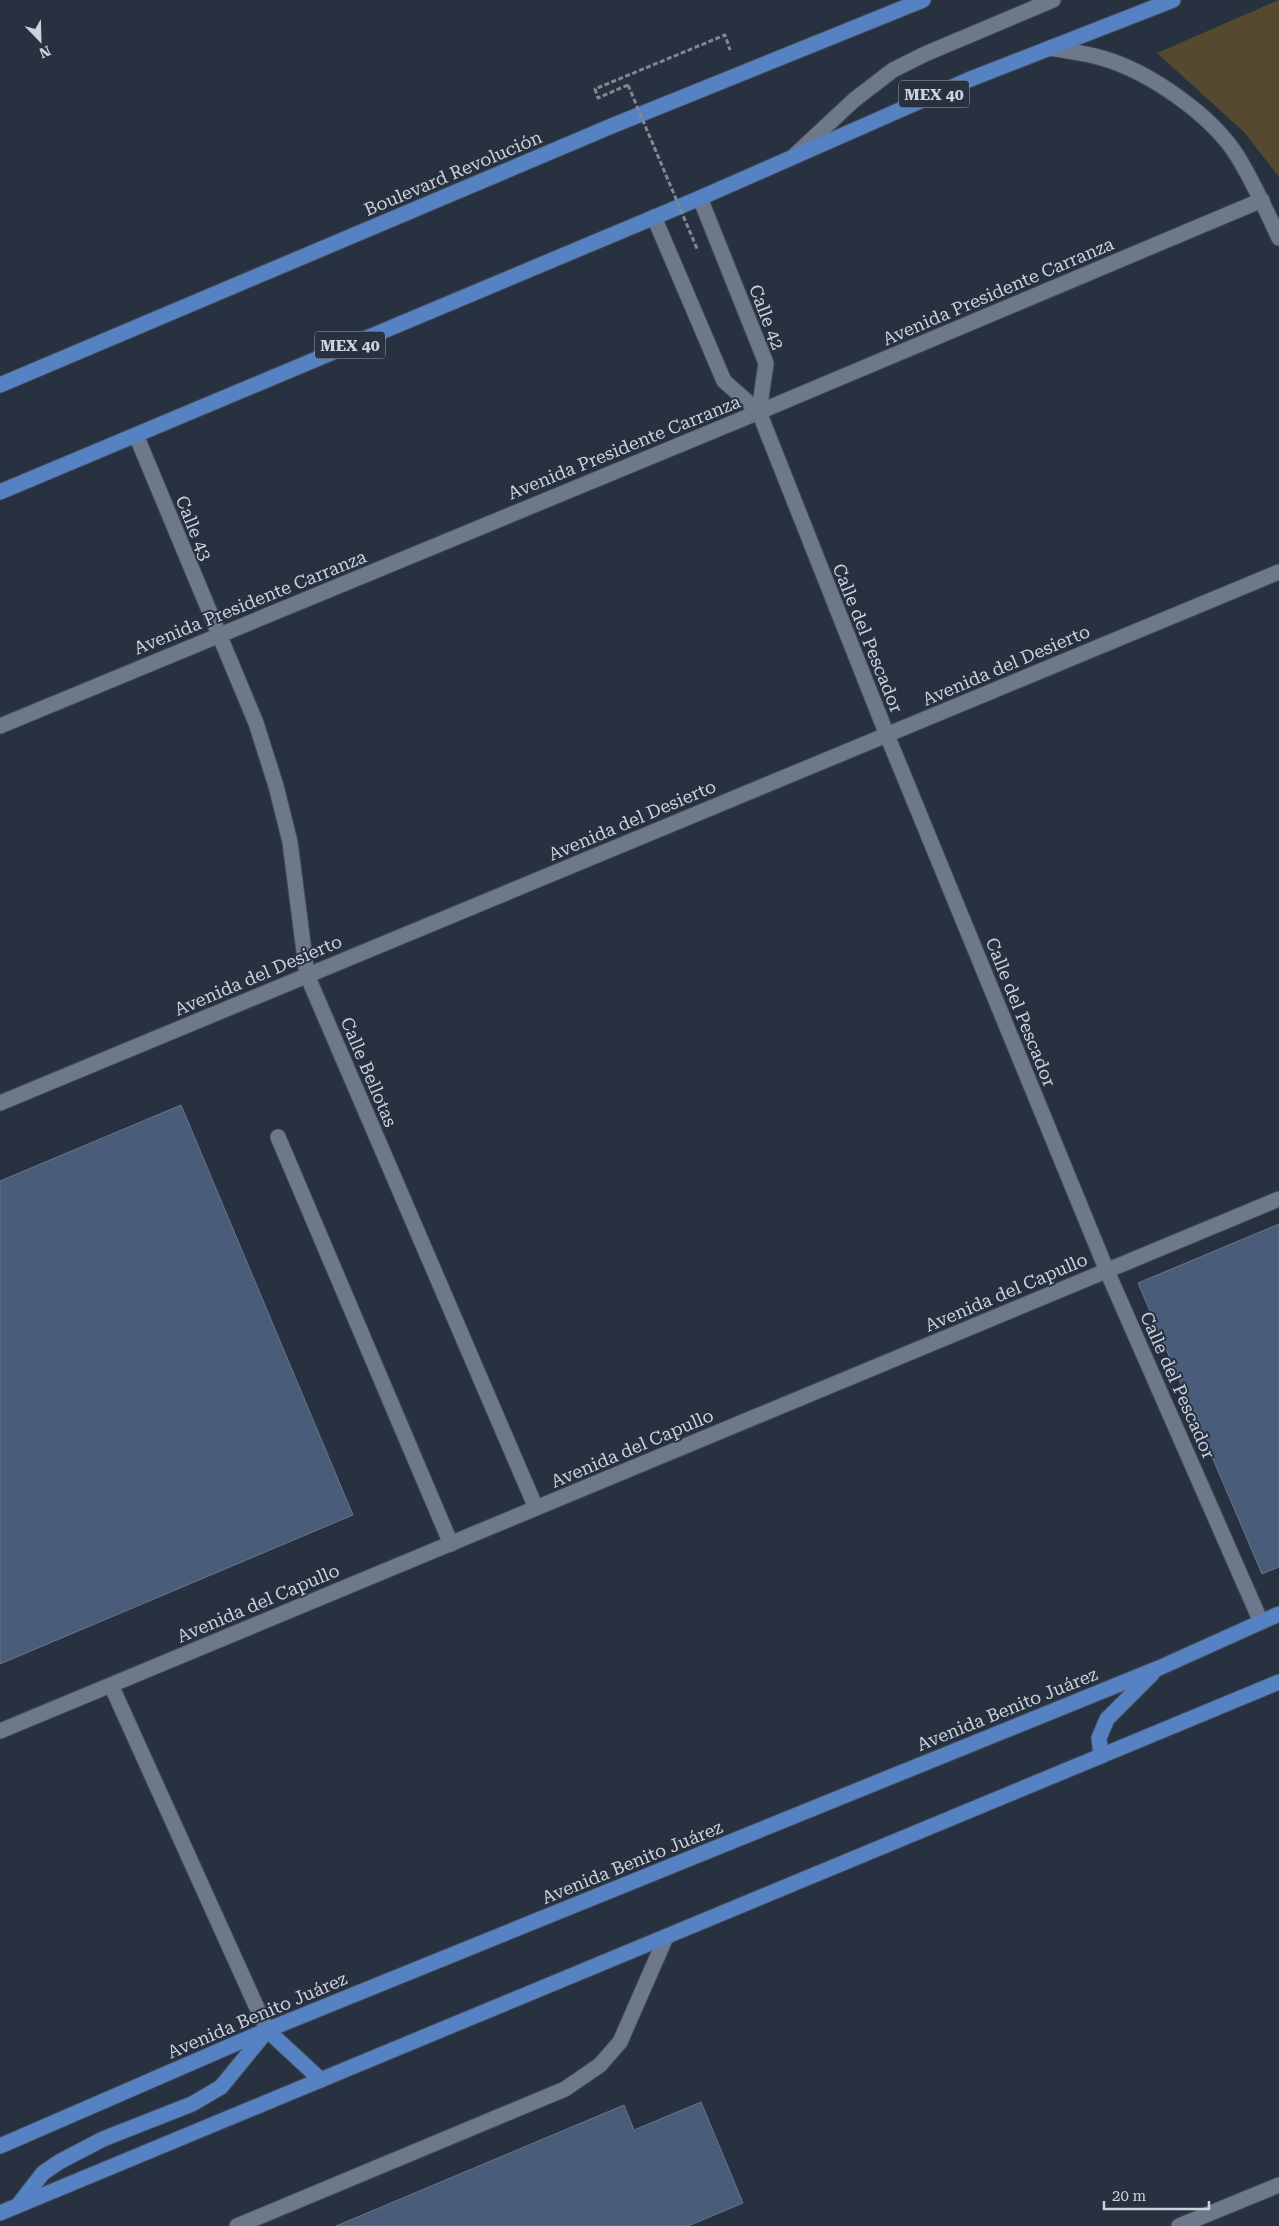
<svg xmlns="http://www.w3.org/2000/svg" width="1279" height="2226" viewBox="0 0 1279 2226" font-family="'Roboto Serif',serif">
	<rect width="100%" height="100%" fill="#273140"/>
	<path fill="#554a30" d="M1279,0V177L1244,132L1157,53Z"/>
	<g fill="#495d7b" stroke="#697485">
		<path d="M181,1105L353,1515L0,1664V1181Z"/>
		<path d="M1279,1224V1567L1262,1574L1138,1283Z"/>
		<path d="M701,2102L743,2203L688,2226H336L624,2105L634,2130Z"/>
	</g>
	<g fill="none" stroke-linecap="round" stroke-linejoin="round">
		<g stroke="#444d59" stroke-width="17">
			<g id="lane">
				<path d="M278,1137L451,1544"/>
				<path d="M237,2226L565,2089L600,2065L620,2042L666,1937"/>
				<path d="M1179,2226L1279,2185"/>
			</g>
		</g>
		<g stroke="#444d59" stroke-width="17">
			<g id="street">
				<path d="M795,155L854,100L893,70L925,54L1053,0"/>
				<path d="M700,198L766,363L759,412"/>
				<path d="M654,217L724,381L759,412L887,735L1107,1271L1261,1622"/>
				<path d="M136,435L256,723L276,786L290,842L307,975L536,1508"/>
				<path d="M0,726L759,412L1262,200"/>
				<path d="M0,1103L1279,572"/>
				<path d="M111,1685L267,2030"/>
				<path d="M0,1731L1279,1199"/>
			</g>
		</g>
		<g stroke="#444d59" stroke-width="17">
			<path id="secondary" d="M1050,48C1067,51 1085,53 1102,58C1148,71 1210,114 1236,154C1253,181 1266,210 1279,238"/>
		</g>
		<g stroke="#444d59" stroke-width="17">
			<g id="primary">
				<path d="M0,385L614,125L923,0"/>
				<path d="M0,492L700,198L968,80L1173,0"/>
				<path d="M1101,1756L1099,1738L1107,1719L1152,1674"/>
				<path d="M267,2030L321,2080"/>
				<path d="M0,2146L267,2030L1159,1668L1279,1614"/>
				<path d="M19,2204L43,2173L59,2162L103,2139L192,2104L221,2087L266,2032"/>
				<path d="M0,2213L1279,1682"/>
			</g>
		</g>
		<path stroke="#7f8893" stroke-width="3" stroke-dasharray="5 2.5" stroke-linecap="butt" d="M628,85L598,98L595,89L725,35L730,50"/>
		<use href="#lane" stroke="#6d798a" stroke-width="15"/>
		<use href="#street" stroke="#6d798a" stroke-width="15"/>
		<use href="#secondary" stroke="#6d798a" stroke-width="15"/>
		<use href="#primary" stroke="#5682c4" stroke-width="15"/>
		<path stroke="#7f8893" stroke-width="3" stroke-dasharray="5 2.5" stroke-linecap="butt" d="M628,85L698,251"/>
	</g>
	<g text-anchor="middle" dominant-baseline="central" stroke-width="4" stroke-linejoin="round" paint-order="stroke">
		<g fill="#273140" stroke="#9aa2ac" stroke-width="1">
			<rect x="899" y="80.5" width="70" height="27" rx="4"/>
			<rect x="315" y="331.5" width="70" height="27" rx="4"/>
		</g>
		<g font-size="16" font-weight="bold" fill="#cbd2db">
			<text x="934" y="94">MEX 40</text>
			<text x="350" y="345">MEX 40</text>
		</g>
		<g font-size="18" fill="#cbd2db" stroke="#273140">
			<text transform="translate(453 173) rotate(-23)">Boulevard Revolución</text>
			<text transform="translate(998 291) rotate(-23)">Avenida Presidente Carranza</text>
			<text transform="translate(767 317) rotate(69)">Calle 42</text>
			<text transform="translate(624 447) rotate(-22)">Avenida Presidente Carranza</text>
			<text transform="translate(194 528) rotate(68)">Calle 43</text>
			<text transform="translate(250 602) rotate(-22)">Avenida Presidente Carranza</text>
			<text transform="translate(868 638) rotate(68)">Calle del Pescador</text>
			<text transform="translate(1006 665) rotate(-23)">Avenida del Desierto</text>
			<text transform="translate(632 820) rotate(-23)">Avenida del Desierto</text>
			<text transform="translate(258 975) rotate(-23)">Avenida del Desierto</text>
			<text transform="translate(1021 1012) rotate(68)">Calle del Pescador</text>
			<text transform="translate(369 1072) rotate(67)">Calle Bellotas</text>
			<text transform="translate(1006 1292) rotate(-23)">Avenida del Capullo</text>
			<text transform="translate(1178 1385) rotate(66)">Calle del Pescador</text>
			<text transform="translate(632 1448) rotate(-23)">Avenida del Capullo</text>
			<text transform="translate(258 1603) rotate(-23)">Avenida del Capullo</text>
			<text transform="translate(1007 1709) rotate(-22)">Avenida Benito Juárez</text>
			<text transform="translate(632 1862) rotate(-22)">Avenida Benito Juárez</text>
			<text transform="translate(257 2015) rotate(-23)">Avenida Benito Juárez</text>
		</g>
	</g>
	<g transform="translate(40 40) rotate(157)" stroke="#273140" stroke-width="4" paint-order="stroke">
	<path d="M0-4L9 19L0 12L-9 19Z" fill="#cbd2db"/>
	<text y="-8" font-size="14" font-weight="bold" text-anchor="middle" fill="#cbd2db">N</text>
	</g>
	<path d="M1104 2201v8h105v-8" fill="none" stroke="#cbd2db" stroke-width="2.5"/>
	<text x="1112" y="2201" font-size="15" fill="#cbd2db" stroke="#273140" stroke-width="4" paint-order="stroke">20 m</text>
</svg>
